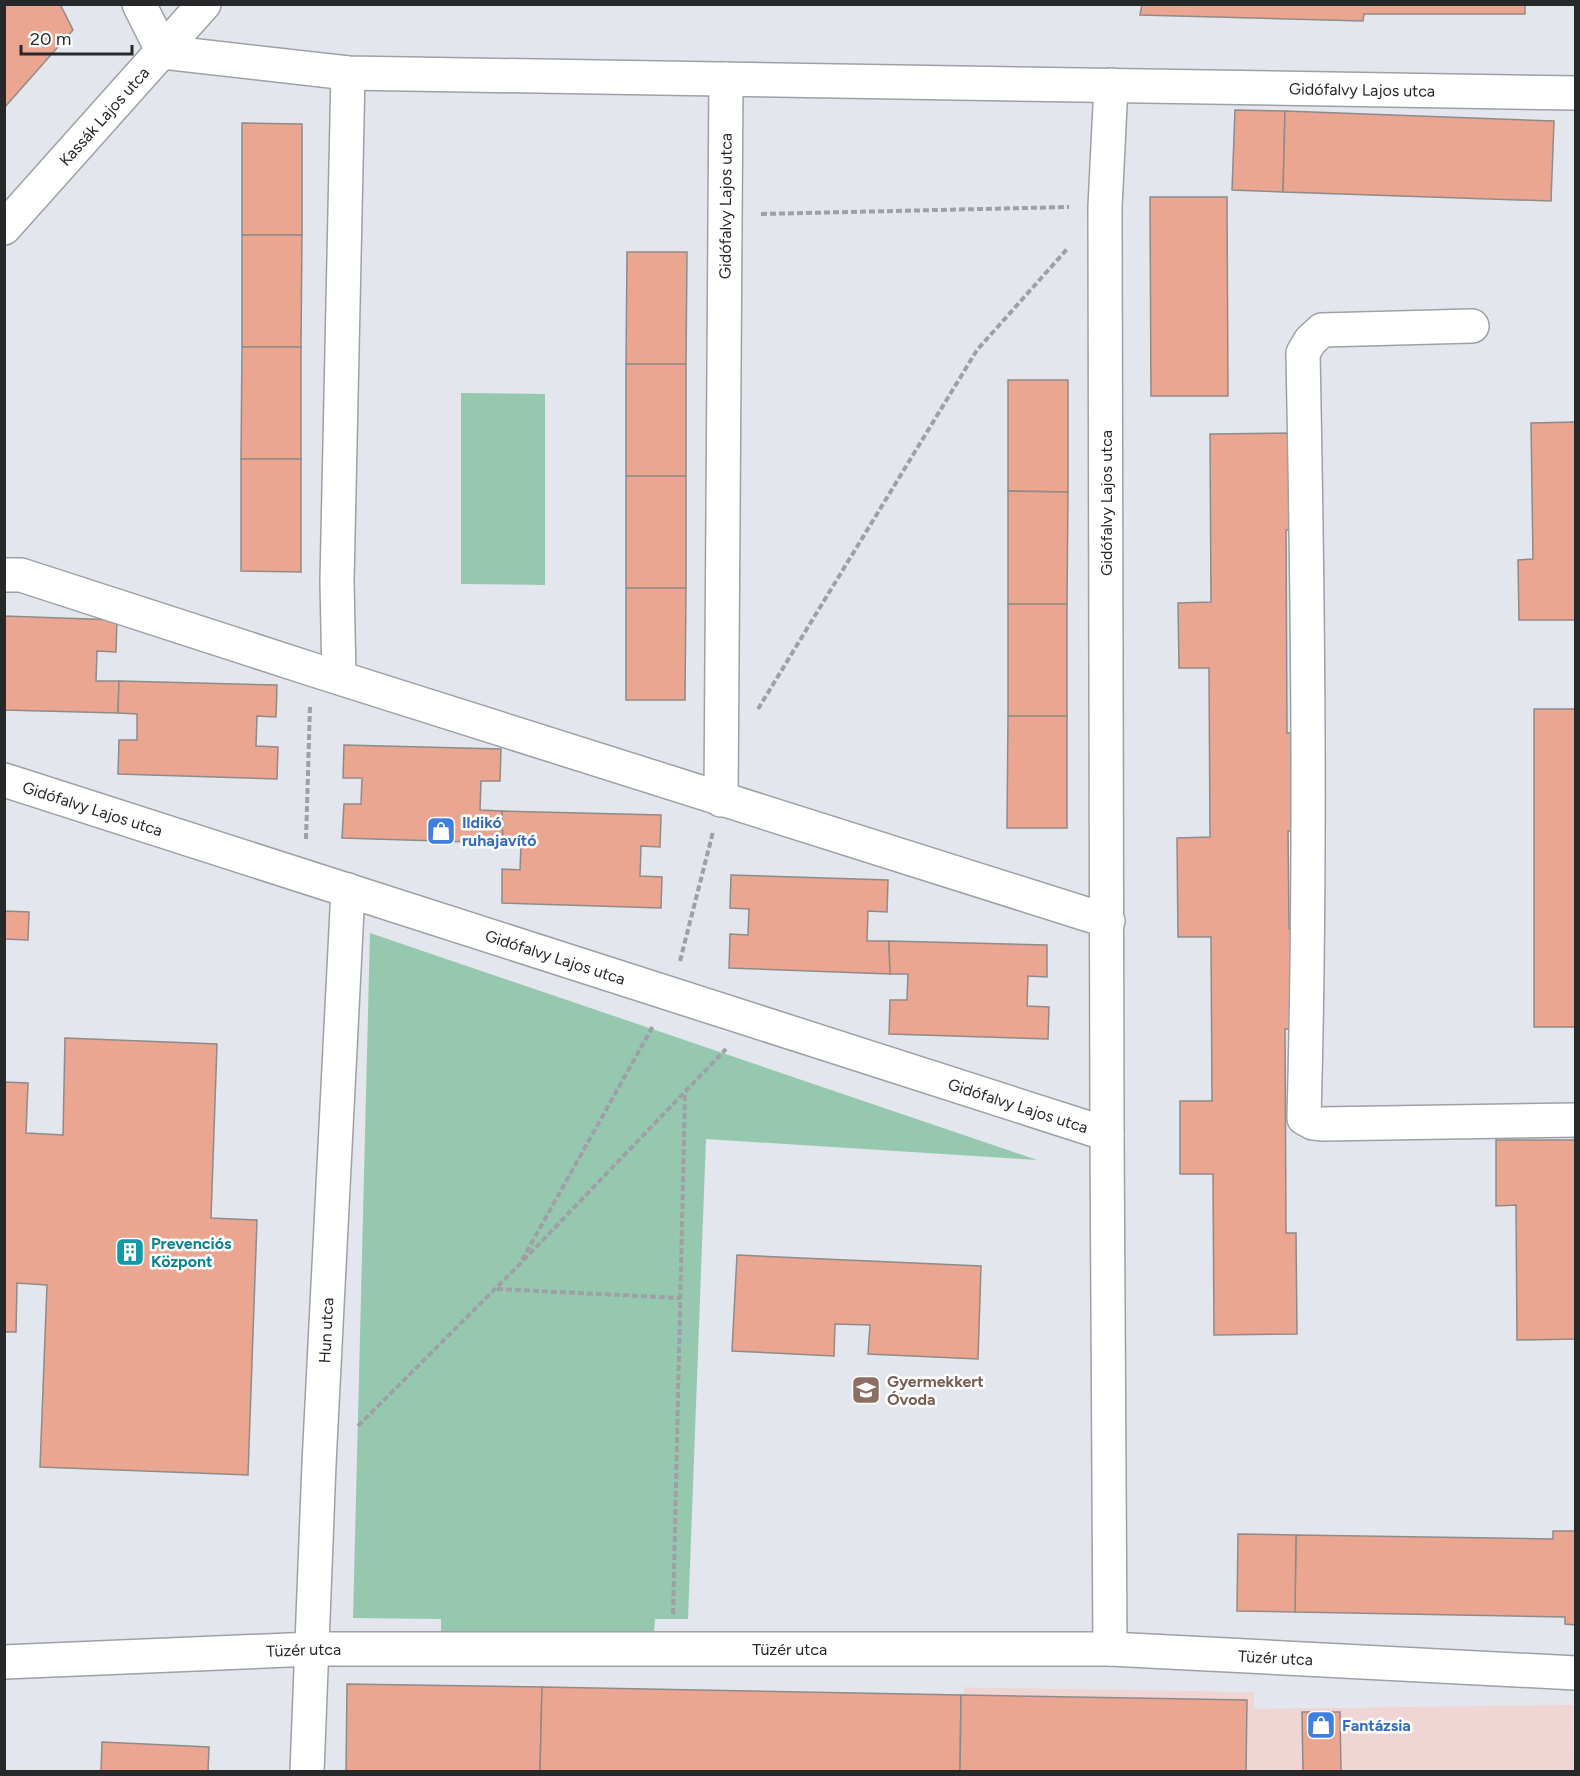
<svg xmlns="http://www.w3.org/2000/svg" width="1580" height="1776" viewBox="0 0 1580 1776" font-family="Figtree,sans-serif">
	<rect width="100%" height="100%" fill="#e3e6ec"/>
	<path fill="#f0d5d5" d="M933,1687L1254,1692V1709L1573,1705L1574,1771H962L964,1688Z"/>
	<g fill="#96c8b0">
		<path d="M461,393L545,394V585L461,584Z"/>
		<path d="M370,933L1037,1160L706,1139L688,1619H655L654,1633L441,1635V1619L353,1618Z"/>
	</g>
	<g fill="#eaa690" stroke="#918a88" stroke-width="1.5">
		<path d="M4,4H60L73,30L4,108Z"/>
		<path d="M1142,4H1525V14H1364L1363,21L1140,15Z"/>
		<path d="M1235,110L1285,111L1283,192L1232,190Z"/>
		<path d="M1285,111L1554,121L1551,201L1283,192Z"/>
		<path d="M242,123L302,124V235H242Z"/>
		<path d="M1150,197H1227L1228,396H1151Z"/>
		<path d="M242,235H302L301,347H242Z"/>
		<path d="M627,252H687L686,364H626Z"/>
		<path d="M242,347H301V459H241Z"/>
		<rect x="626" y="364" width="60" height="112"/>
		<path d="M1008,380H1068V492L1008,491Z"/>
		<path d="M1576,422V620H1519L1518,560L1533,559L1531,423Z"/>
		<path d="M1295,433L1296,530H1286L1287,733H1300L1301,831H1288L1289,929H1297L1298,1029H1285L1286,1233H1296L1297,1334L1214,1335L1213,1174H1180V1101H1212L1211,937H1178L1177,838L1210,837L1209,668H1179L1178,603L1211,602L1210,434Z"/>
		<path d="M241,459H301V572L241,571Z"/>
		<rect x="626" y="476" width="60" height="112"/>
		<path d="M1008,491L1068,492L1067,604H1008Z"/>
		<path d="M626,588H686L685,700H626Z"/>
		<rect x="1008" y="604" width="59" height="112"/>
		<path d="M4,616L117,620L116,652L97,651L96,681H119L118,713L4,710Z"/>
		<path d="M119,681L277,685L276,717L257,716L256,746L278,747L277,779L118,774L119,740H137V714L118,713Z"/>
		<rect x="1534" y="709" width="42" height="318"/>
		<path d="M1008,716H1067V828H1007Z"/>
		<path d="M344,745L501,749L500,781H481L480,810L502,811L503,843L342,838L344,804H361L362,778H343Z"/>
		<path d="M502,811L661,815L660,847L641,846L640,876L662,877L661,908L502,903V869L520,870L521,844L503,843Z"/>
		<path d="M731,875L888,880L887,912L868,911L867,941H889L890,974L729,968L730,934L748,935L749,909L730,908Z"/>
		<path d="M4,911L29,912L28,940L4,939Z"/>
		<path d="M889,941L1047,945V977L1028,976L1027,1006L1049,1007L1048,1039L889,1034L890,1000H907L908,974H890Z"/>
		<path d="M65,1038L217,1044L211,1218L257,1220L248,1475L40,1467L47,1285L17,1283L16,1332H4V1082L28,1083L26,1133L63,1135Z"/>
		<path d="M1496,1140H1576V1339L1517,1340L1516,1205L1496,1206Z"/>
		<path d="M737,1255L981,1266L978,1359L868,1354L870,1325L835,1324L834,1356L732,1351Z"/>
		<path d="M1553,1531H1576V1625L1565,1624V1617L1295,1612L1296,1535L1553,1539Z"/>
		<path d="M1238,1534L1296,1535L1295,1612L1237,1611Z"/>
		<path d="M347,1684L542,1687L540,1772H346Z"/>
		<path d="M542,1687L961,1695L960,1772H540Z"/>
		<path d="M961,1695L1247,1700L1246,1772H960Z"/>
		<path d="M1302,1712H1340L1341,1772H1303Z"/>
		<path d="M102,1742L209,1747L208,1772H101Z"/>
	</g>
	<g fill="none" stroke-linecap="round" stroke-linejoin="round">
		<g stroke="#9da1a6" stroke-width="36">
			<g id="minor">
				<path id="s1" d="M139,4L163,52L348,73L1576,93"/>
				<path id="s2" d="M4,228L204,4"/>
				<path d="M1472,326L1322,330L1310,341L1303,353C1308,608 1311,863 1304,1118L1313,1123L1321,1124L1576,1120"/>
				<path d="M4,575H21L311,669L1108,921"/>
				<path d="M339,677L337,582L348,73"/>
				<path id="s3" d="M4,780L1107,1134"/>
				<path id="s4" d="M721,800L726,79"/>
				<path d="M1110,1649L1107,1134L1105,207L1111,85"/>
				<path id="s5" d="M4,1662L312,1649H1110L1576,1673"/>
				<path id="s6" d="M307,1772L319,1464L348,890"/>
			</g>
		</g>
		<g stroke="#9ea0a5" stroke-width="4" stroke-dasharray="6 3" stroke-linecap="butt">
			<path d="M761,214L1069,207"/>
			<path d="M758,709L977,350L1068,248"/>
			<path d="M306,839L310,706"/>
			<path d="M680,961L713,832"/>
			<path d="M522,1260L653,1026"/>
			<path d="M497,1289L680,1298"/>
			<path d="M358,1426L518,1266L726,1049"/>
			<path d="M673,1614L685,1094"/>
		</g>
		<use href="#minor" stroke="#fff" stroke-width="33"/>
	</g>
	<defs>
		<g id="shop-square" transform="scale(1.5)"><rect x="-9" y="-9" width="18" height="18" rx="4" fill="#3f7fe0" stroke="#fff"/><path d="M-5-2.5h2.3a2.7 3.5 0 0 1 5.4 0H5L5.5 6h-11ZM-1.5-2.5h3a1.5 2.3 0 0 0-3 0Z" fill="#fff"/></g>
		<g id="building-square" transform="scale(1.5)"><rect x="-9" y="-9" width="18" height="18" rx="4" fill="#0f9aa8" stroke="#fff"/><path d="M-4-6H4V6H1V3H-1V6H-4ZM-2.5-4.3h1.7v1.8h-1.7ZM.8-4.3h1.7v1.8H.8ZM-2.5-1h1.7V.8h-1.7ZM.8-1h1.7V.8H.8Z" fill="#fff"/></g>
		<g id="school-square" transform="scale(1.5)"><rect x="-9" y="-9" width="18" height="18" rx="4" fill="#8d6e63" stroke="#fff"/><path d="M0-5L7-2L0 1L-7-2ZM-4 1L0 2.5L4 1V4Q0 6-4 4Z" fill="#fff"/></g>
	</defs>
	<g fill-rule="evenodd">
		<use href="#shop-square" x="441" y="831"/>
		<use href="#building-square" x="130" y="1252"/>
		<use href="#school-square" x="866" y="1390"/>
		<use href="#shop-square" x="1321" y="1725"/>
	</g>
	<g text-anchor="middle" dominant-baseline="central" stroke-width="5" stroke-linejoin="round" paint-order="stroke">
		<g font-size="16" fill="#27282a" stroke="#fff">
			<text stroke="none"><textPath href="#s1" startOffset="1254">Gidófalvy Lajos utca</textPath></text>
			<text stroke="none"><textPath href="#s2" startOffset="150">Kassák Lajos utca</textPath></text>
			<text stroke="none"><textPath href="#s4" startOffset="594">Gidófalvy Lajos utca</textPath></text>
			<text transform="translate(1106 503) rotate(-90)">Gidófalvy Lajos utca</text>
			<text stroke="none"><textPath href="#s3" startOffset="93">Gidófalvy Lajos utca</textPath></text>
			<text stroke="none"><textPath href="#s3" startOffset="579">Gidófalvy Lajos utca</textPath></text>
			<text stroke="none"><textPath href="#s3" startOffset="1065">Gidófalvy Lajos utca</textPath></text>
			<text stroke="none"><textPath href="#s6" startOffset="442">Hun utca</textPath></text>
			<text stroke="none"><textPath href="#s5" startOffset="786">Tüzér utca</textPath></text>
			<text stroke="none"><textPath href="#s5" startOffset="300">Tüzér utca</textPath></text>
			<text stroke="none"><textPath href="#s5" startOffset="1272">Tüzér utca</textPath></text>
		</g>
		<g font-size="16" font-weight="bold" fill="#366cbe" stroke="#fff" text-anchor="start">
			<text x="462" y="822">Ildikó<tspan x="462" dy="18">ruhajavító</tspan></text>
			<text x="1342" y="1725">Fantázsia</text>
		</g>
		<g font-size="16" font-weight="bold" fill="#0d838f" stroke="#fff" text-anchor="start">
			<text x="151" y="1243">Prevenciós<tspan x="151" dy="18">Központ</tspan></text>
		</g>
		<g font-size="16" font-weight="bold" fill="#785e54" stroke="#fff" text-anchor="start">
			<text x="887" y="1381">Gyermekkert<tspan x="887" dy="18">Óvoda</tspan></text>
		</g>
	</g>
	<rect width="1580" height="1776" fill="none" stroke="#27282a" stroke-width="12"/>
	<path d="M21 45v9h111v-9" fill="none" stroke="#27282a" stroke-width="3"/>
	<text x="30" y="45" font-size="18" fill="#27282a" stroke="#ffffff" stroke-width="4.5" paint-order="stroke">20 m</text>
</svg>
